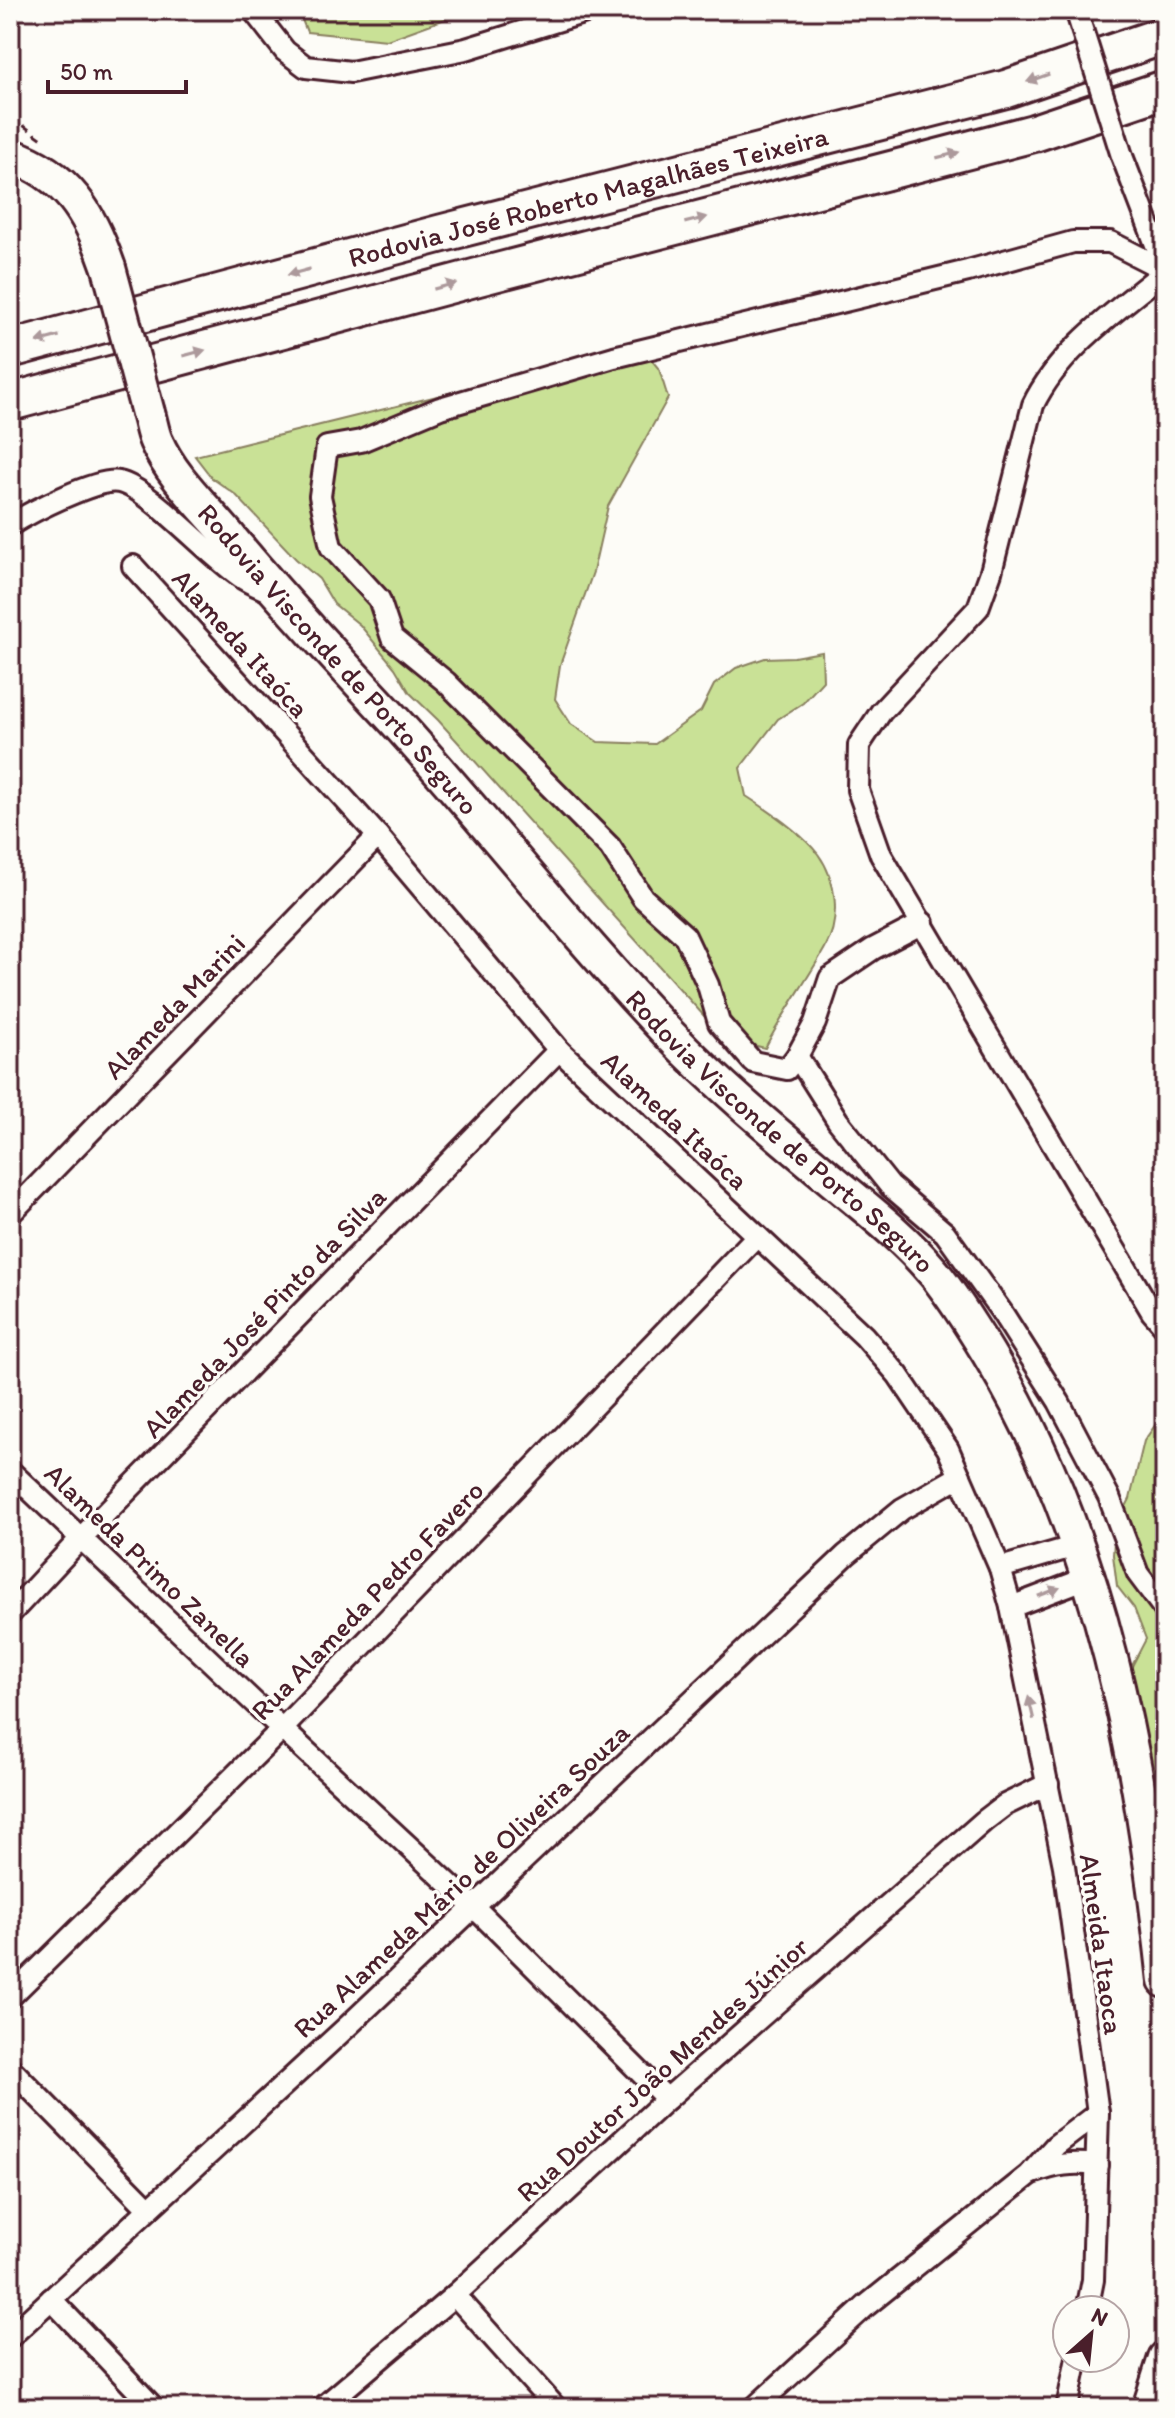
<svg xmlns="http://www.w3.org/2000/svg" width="1175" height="2418" viewBox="0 0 1175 2418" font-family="Itim,sans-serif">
	<rect width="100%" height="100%" fill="#fdfcf7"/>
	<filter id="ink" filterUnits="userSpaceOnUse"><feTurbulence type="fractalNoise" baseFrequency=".0125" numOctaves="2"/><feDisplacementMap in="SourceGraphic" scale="16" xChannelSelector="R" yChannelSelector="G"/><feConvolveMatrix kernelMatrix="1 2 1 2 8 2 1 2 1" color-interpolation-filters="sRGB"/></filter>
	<g filter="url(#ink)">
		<g fill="#c9e196" stroke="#8a8060" stroke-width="2">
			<path d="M298,10H470L387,40L307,32Z"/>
			<path d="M649,357L659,369L668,398L608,506L593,572L560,665L555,699L571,724L598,742L655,744L701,711L714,685L736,668L765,658L794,657L822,652L823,681L803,703L778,719L740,768L746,796C768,810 802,834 818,854C837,880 841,920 825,948C806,982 783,1013 765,1048L736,1041L704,1016L438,720L410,693L395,668L360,625L334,604L319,579L296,559L236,495L212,478L195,456L554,367Z"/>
			<path d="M1161,1417L1165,1418V1833L1151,1793L1131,1668L1146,1639L1134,1608L1117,1586L1113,1555L1115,1528L1130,1499L1144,1441Z"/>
		</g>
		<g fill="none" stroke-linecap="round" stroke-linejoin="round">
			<g stroke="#4a1f2b" stroke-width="26">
				<g id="minor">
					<path d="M253,10L285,51L306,67L351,72L466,49L592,10"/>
					<path d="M1122,156L1165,268"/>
					<path d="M1165,271C1118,310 1060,349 1033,405L991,572L978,608L881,712L859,745L858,790L881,855L1152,1312L1165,1327"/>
					<path d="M10,525C29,513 98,477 119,482C149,488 210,557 241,577C249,583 260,587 269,591"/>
					<path d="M133,566L378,836L559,1050L864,1336L898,1375L948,1449L1000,1568L1011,1607L1064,1866L1098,2113L1093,2280L1087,2310"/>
					<path d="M923,923L873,949L830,978L815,1023L797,1056L787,1069L753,1062L719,1023L708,985L685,936L643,898L610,847L446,682L392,638L379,599L331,547L320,496L327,447L361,441L440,408L614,357L968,271L1073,242H1110L1165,270"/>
					<path d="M797,1056L838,1121L890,1186L945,1233L1001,1311L1059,1402L1109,1497L1138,1574L1165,1610"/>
					<path d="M10,1214L378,836"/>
					<path d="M10,1471L282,1729L474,1907L667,2099"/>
					<path d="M1000,1568L1076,1546"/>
					<path d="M1011,1607L1087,1578"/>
					<path d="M10,1614L81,1538L559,1050"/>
					<path d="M10,1997L282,1729L757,1236"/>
					<path d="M10,2068L149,2209"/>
					<path d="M1033,2173C1056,2164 1073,2162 1097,2165"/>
					<path d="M455,2295L556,2408"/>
					<path d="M51,2299L154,2408"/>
					<path d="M10,2337L349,2025L846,1555L902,1509L960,1476"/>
					<path d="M322,2408L455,2295L667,2099L984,1821L1005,1805L1048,1784"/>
					<path d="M754,2408L867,2305L1029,2175L1056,2145L1098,2113"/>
					<path d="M1067,2408L1077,2358"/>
				</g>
			</g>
			<g stroke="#4a1f2b" stroke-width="38">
				<g id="primary">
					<path d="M10,155C68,175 90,213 109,268"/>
					<path id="s1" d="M148,413C151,422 152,432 156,441C172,478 207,509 232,540C284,602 339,661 394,720C487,822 573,933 668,1033C717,1084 772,1130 826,1175C863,1206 903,1236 934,1273C954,1298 971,1325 988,1353C1102,1540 1142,1766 1165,1981"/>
					<path d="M1149,2408L1165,2358"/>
				</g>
			</g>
			<g stroke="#4a1f2b" stroke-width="42">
				<g id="motorway">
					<path id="s2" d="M10,349L439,234L1006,89L1165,35"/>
					<path d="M10,402L478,277L1034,133L1165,89"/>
				</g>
			</g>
			<path stroke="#4a1f2b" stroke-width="3" stroke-dasharray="8 6" stroke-linecap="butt" d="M10,121L24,126L45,141"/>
			<use href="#minor" stroke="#fdfcf7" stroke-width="20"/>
			<use href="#primary" stroke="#fdfcf7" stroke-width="32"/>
			<use href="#motorway" stroke="#fdfcf7" stroke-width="36"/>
			<g stroke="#4a1f2b" stroke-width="26" stroke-linecap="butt">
				<path id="minor-bridge" d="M1076,10L1122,156"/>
			</g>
			<g stroke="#4a1f2b" stroke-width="38" stroke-linecap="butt">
				<path id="primary-bridge" d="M109,268L148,413"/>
			</g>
			<use href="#minor-bridge" stroke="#fdfcf7" stroke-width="20"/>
			<use href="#primary-bridge" stroke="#fdfcf7" stroke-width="32"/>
		</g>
		<defs><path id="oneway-solid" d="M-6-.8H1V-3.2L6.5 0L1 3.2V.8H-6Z" transform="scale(2)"/></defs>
		<g fill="#ac999b">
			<use href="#oneway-solid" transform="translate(1038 78) rotate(161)"/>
			<use href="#oneway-solid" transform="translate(948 155) rotate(-14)"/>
			<use href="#oneway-solid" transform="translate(696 220) rotate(-14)"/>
			<use href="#oneway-solid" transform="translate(299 272) rotate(165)"/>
			<use href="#oneway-solid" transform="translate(445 286) rotate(-15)"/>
			<use href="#oneway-solid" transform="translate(48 339) rotate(165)"/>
			<use href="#oneway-solid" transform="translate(194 353) rotate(-15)"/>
			<use href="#oneway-solid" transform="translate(1049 1592) rotate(-21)"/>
			<use href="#oneway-solid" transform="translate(1031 1708) rotate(-103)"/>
		</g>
	</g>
	<g text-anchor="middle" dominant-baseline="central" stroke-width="7" stroke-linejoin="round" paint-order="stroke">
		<g font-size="28" fill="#4a1f2b" stroke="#fdfcf7">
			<text stroke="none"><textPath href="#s2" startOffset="598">Rodovia José Roberto Magalhães Teixeira</textPath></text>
			<text transform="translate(241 643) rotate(48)">Alameda Itaóca</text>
			<text stroke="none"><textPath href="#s1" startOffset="314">Rodovia Visconde de Porto Seguro</textPath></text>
			<text transform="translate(174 1006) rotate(-46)">Alameda Marini</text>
			<text transform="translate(675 1120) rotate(43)">Alameda Itaóca</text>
			<text stroke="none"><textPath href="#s1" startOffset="962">Rodovia Visconde de Porto Seguro</textPath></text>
			<text transform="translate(264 1312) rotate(-46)">Alameda José Pinto da Silva</text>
			<text transform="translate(150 1565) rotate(44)">Alameda Primo Zanella</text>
			<text transform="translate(367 1600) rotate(-46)">Rua Alameda Pedro Favero</text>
			<text transform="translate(461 1880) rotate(-43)">Rua Alameda Mário de Oliveira Souza</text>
			<text transform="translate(1102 1944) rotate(82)">Almeida Itaoca</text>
			<text transform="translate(662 2069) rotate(-42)">Rua Doutor João Mendes Júnior</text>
		</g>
	</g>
	<rect width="1175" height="2418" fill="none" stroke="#fdfcf7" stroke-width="40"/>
	<rect x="20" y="20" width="1135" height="2378" fill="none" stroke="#4a1f2b" stroke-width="3" filter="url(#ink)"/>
	<g transform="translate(1091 2334) rotate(27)"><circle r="38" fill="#fdfcf7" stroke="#b5a4a5" stroke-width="2"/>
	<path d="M0-6L14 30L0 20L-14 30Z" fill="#4a1f2b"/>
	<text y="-12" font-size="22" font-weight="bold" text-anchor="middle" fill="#4a1f2b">N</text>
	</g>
	<path d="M48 80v12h138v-12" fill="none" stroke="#4a1f2b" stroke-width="4"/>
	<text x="60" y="80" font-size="24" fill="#4a1f2b" stroke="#fdfcf7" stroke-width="6" paint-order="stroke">50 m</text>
</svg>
